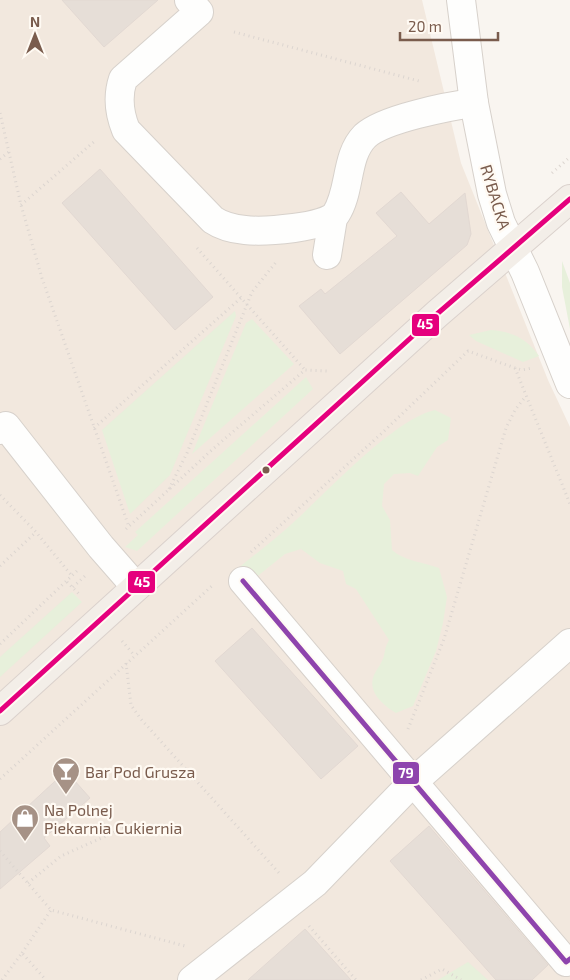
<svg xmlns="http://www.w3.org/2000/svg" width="570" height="980" viewBox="0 0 570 980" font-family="'Exo 2',sans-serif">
	<rect width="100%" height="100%" fill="#f9f5f0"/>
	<path fill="#f2e8de" d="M0,0H422L461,163L548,380L570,427V980H0Z"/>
	<g fill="#e7f0db">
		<path d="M562,261L570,283V329L562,287Z"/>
		<path d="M235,311L236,316L170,475L130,514L102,430Z"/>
		<path d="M252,319L294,364L192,454L246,323Z"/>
		<path d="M491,330C513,332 526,338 539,356L523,362L476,341L469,335Z"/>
		<path d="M306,377L313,389L137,551L125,547L138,535L135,532Z"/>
		<path d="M435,410L451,418L448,440L437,447L418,476L410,473L394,474L384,484L382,506L390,520L392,550C404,561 423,562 439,568L447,597L443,623L436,651L413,706L396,713C383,705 367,692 374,675C376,670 380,666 382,661C386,653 383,651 389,640L356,589L346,584L343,571L320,563L301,549L285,554L249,583L236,570C255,554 276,539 295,521C327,492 394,419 435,410Z"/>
		<path d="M72,592L82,602L0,677V657Z"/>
		<path d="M468,962L488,980H438Z"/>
	</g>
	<g fill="#e6ded7" stroke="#e2d8d2">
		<path d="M62,0H158L104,47Z"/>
		<path d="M100,169L213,297L175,330L62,203Z"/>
		<path d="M401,192L429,224L465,193L471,234L467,245L340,354L299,306L321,289L325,294L397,236L376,213Z"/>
		<path d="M252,628L358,746L321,779L215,661Z"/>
		<path d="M66,771L90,798L44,838L50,846L0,889V832Z"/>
		<path d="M429,826L548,965L532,980H496L390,861Z"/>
		<path d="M305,929L351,980H248Z"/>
	</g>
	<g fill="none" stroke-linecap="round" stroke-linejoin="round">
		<g stroke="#d7d1cb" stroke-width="30">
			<g id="minor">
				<path d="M189,0L199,12L123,79C117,97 119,113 126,130L213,220C222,226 234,229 245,230C263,232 327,228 336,214C351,191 345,156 365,136C383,119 449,106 474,103"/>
				<path d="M461,0L474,103L492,194L501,223L525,272L570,384"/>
				<path d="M327,255L333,218"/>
				<path d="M0,430L6,426L101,547L136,587"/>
				<path d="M243,581L566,962L570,959"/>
				<path d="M192,980L315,883L412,783L570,643"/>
			</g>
		</g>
		<g stroke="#dad1cc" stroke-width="30">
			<path id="major" d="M0,711L437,314L570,199"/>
		</g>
		<g stroke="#dcd5d0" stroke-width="3" stroke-dasharray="1 4" stroke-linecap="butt">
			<path d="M234,32L419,81"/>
			<path d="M0,113L21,205L42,278L129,527"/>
			<path d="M0,159L10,151"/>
			<path d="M552,173L570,157"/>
			<path d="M21,205L96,140"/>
			<path d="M197,248L305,370"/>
			<path d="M515,368L570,504"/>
			<path d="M94,428L242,297"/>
			<path d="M169,489L187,453L252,292L277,261"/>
			<path d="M0,495L36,532L72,576"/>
			<path d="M126,529L214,448L305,370L327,371"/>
			<path d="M251,552L382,433L468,351L515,368L522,370L532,368"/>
			<path d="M0,566L36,532"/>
			<path d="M67,582L81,596"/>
			<path d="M73,587L85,576"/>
			<path d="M122,641L134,655"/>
			<path d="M0,644L79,569"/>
			<path d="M126,663L131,705L140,718L279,873"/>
			<path d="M408,729L444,639L506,428L515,410L526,396"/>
			<path d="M0,779L214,584"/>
			<path d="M0,851L51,910L185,946"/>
			<path d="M28,883L61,856L124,828"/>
			<path d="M309,926L356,980"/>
			<path d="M22,953L51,910"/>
			<path d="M2,980L22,953L46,980"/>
			<path d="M421,980L442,969L461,980"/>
		</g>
		<use href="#minor" stroke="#fefefd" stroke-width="28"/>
		<use href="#major" stroke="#f3eee8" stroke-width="28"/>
		<g stroke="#fffaf3" stroke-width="9">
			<path id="bus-1" d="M243,581L566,962L570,959"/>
		</g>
		<g stroke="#fffaf3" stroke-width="9">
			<path id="bus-2" d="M0,711L437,314L570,199"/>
		</g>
		<use href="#bus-1" stroke="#8e44ad" stroke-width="5"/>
		<use href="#bus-2" stroke="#e5007d" stroke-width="5"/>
	</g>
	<defs>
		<g id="bar-pin" transform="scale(1.4375)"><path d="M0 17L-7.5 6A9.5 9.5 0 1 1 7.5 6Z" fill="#a69286" stroke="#fffaf3"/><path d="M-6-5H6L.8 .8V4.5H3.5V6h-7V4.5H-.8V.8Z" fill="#fff"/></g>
		<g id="shop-pin" transform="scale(1.4375)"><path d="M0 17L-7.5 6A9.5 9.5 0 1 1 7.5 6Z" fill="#a69286" stroke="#fffaf3"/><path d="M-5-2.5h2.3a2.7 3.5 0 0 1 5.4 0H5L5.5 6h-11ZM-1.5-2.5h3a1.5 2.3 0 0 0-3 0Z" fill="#fff"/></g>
	</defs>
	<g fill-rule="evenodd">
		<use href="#bar-pin" x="66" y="771"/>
		<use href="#shop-pin" x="25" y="818"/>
	</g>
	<circle fill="#7a5c4d" stroke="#fffaf3" stroke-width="2" cx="266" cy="470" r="4.5"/>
	<g text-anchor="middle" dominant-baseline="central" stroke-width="4.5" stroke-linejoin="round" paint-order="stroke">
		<g font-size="16" fill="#7a5c4d" stroke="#fffaf3">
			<text transform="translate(496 197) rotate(73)">RYBACKA</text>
		</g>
		<g font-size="16" fill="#7a5c4d" stroke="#fffaf3" text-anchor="start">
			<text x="85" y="771">Bar Pod Grusza</text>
			<text x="44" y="809">Na Polnej<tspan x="44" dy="18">Piekarnia Cukiernia</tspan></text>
		</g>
	</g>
	<g stroke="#fffaf3" stroke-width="2">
		<rect x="411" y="313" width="29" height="24" rx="5" fill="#e5007d"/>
		<rect x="127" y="570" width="29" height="24" rx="5" fill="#e5007d"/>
		<rect x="392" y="761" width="28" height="24" rx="5" fill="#8e44ad"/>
	</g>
	<g font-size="14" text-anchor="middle" font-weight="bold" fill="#fff">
		<text x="425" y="329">45</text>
		<text x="142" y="587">45</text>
		<text x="406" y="778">79</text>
	</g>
	<g transform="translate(35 35)" stroke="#fffaf3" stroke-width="4" paint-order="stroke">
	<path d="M0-4L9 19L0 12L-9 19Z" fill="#7a5c4d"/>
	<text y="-8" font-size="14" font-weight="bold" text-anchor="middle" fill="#7a5c4d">N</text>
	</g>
	<path d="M400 32v8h98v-8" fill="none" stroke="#7a5c4d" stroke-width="2.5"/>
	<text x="408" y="32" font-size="15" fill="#7a5c4d" stroke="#fffaf3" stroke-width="4" paint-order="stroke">20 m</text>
</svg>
